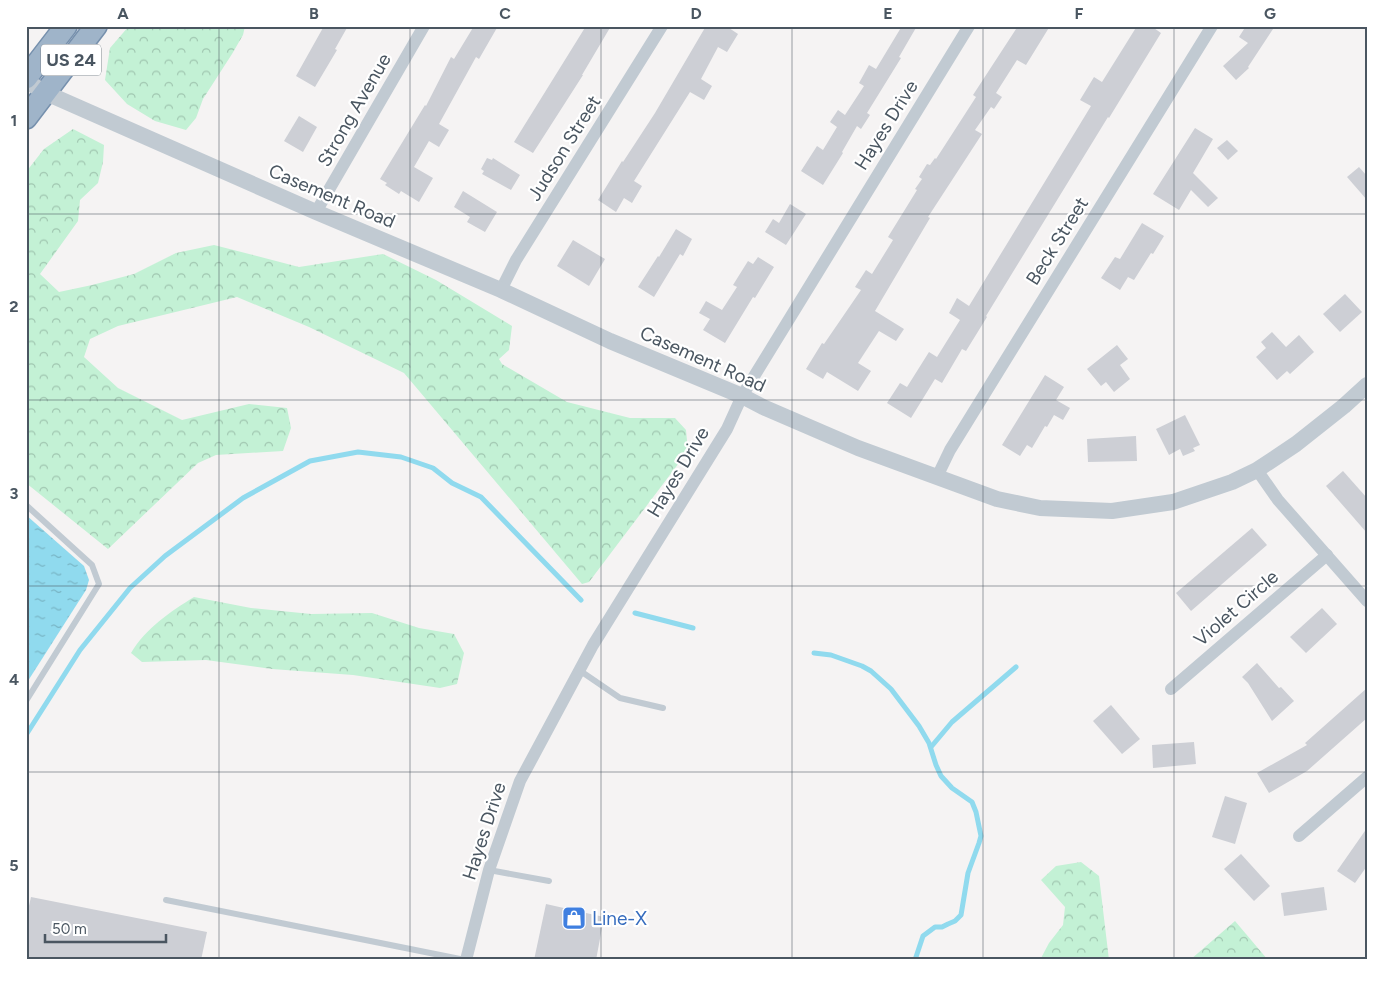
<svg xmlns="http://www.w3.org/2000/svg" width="1393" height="986" viewBox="0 0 1393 986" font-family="Figtree,sans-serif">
	<defs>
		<pattern id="forest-crowns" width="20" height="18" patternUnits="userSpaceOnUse" patternTransform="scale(1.25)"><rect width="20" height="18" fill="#c3f1d5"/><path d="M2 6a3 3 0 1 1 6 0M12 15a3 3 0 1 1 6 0" fill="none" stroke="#a0c6b0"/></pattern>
		<pattern id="water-ripples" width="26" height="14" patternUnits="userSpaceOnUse" patternTransform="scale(1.25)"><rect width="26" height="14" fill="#90daee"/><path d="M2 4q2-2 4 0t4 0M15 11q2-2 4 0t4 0" fill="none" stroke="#78b4c4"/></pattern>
	</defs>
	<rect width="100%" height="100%" fill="#f5f3f3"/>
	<g fill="url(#forest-crowns)">
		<path d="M129,26H245L243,35L232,54L203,99L196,118L186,130L155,121L127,104L105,80L110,48Z"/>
		<path d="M73,129L104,145L103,162L98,183L80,200L78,221L40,274L59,292L92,285L134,274L176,253L214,245L299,267L383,254L436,280L512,326L509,350L499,359L502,364L567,402L630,418H675L686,430L688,451L589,582L582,584L404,373L309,327L237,297L118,326L90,339L84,357L118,388L182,420L249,404L287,408L291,428L283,451L216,455L198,463L108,549L26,483V172L44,149Z"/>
		<path d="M194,597L251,608L311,614L372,613L419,628L454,634L464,653L457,684L440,688L353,675L272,669L206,660L142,662L131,653C146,628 170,612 194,597Z"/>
		<path d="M1081,862L1099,876L1109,960H1040L1049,943L1063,925L1065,907L1041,880L1056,866Z"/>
		<path d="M1235,921L1268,960H1190Z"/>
	</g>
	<path fill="url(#water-ripples)" d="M26,515L84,566L89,580L86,590L26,684Z"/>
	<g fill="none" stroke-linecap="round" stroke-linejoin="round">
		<g stroke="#90daee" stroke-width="5">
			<path d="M635,613L693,628"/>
			<path d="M814,653L831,655L862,666L871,671L891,689L919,726L929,743L936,765L941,776L952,788L972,802L976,812L981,836L979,843L968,873L961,915L955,921L948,924L942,927H935L923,936L915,960"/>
			<path d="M26,735L80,650L130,588L165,556L243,498L310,461L358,452L401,457L433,468L452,483L481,497L581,600"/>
			<path d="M931,747L952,722L1016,667"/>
		</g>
	</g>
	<g fill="#cdcfd5">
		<path d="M324,26H348L335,49L337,50L315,87L296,76Z"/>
		<path d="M474,26H498L479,59L476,57L439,124L449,130L439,147L429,141L414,167L433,178L419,202L401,191L399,194L385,185L387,183L380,179L425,105L426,106L451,57L454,59Z"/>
		<path d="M586,26H611L582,75H583L533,153L514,142Z"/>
		<path d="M706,26H726L738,34L727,52L718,47L701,79L712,86L704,100L690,92L634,181L642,186L632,203L624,198L616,212L598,200L622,161L623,162L655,113Z"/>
		<path d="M902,26H917L899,57L901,58L867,113L870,115L861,129L857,126L842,152L843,153L823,185L801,171L817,146L823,150L837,127L830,122L838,110L845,115L864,86L859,83L869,65L876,69Z"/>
		<path d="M1018,26H1050L1026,65L1017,60L996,93L1002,97L994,109L991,107L975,130L982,134L928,217L930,218L875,311L904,329L896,341L879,331L858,363L871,371L858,391L827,372L823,379L806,369L822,343L824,344L861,290L855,287L866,270L872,274L893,240L888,237L917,190L915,189L922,179L919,177L927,164L930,165L935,158L936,159L976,97L973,95Z"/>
		<path d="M1137,26H1151L1161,33L1109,118L1108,117L986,316L987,317L966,351L962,349L942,383L935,379L911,418L887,403L900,383L907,387L929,352L937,357L960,320L949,313L957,298L969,306L1091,106L1080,100L1094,77L1102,82Z"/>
		<path d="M1246,26H1275L1248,67L1249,68L1236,80L1223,66L1248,43L1239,37Z"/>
		<path d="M299,116L317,127L303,152L284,141Z"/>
		<path d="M1195,128L1213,139L1193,173L1218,198L1208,207L1191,190L1179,210L1153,194Z"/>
		<path d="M1227,140L1238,151L1228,160L1217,148Z"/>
		<path d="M487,158L492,160L493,158L520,175L511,190L482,174L484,171L481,169Z"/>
		<path d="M1359,167L1367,176V200L1347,177Z"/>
		<path d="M463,191L497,212L485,232L467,222L470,217L454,207Z"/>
		<path d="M790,204L806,214L786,245L765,232L773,219L779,223Z"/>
		<path d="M1142,223L1164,236L1153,254L1151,253L1134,280L1128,277L1120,290L1101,278L1115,257L1120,259Z"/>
		<path d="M676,229L692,239L683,256L680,254L654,297L638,287L658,256L659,257Z"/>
		<path d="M573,240L605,259L589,286L557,266Z"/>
		<path d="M758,257L774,267L755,298L753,297L725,343L703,330L710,319L699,313L706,301L722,310L737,287L733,285L748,261L753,264Z"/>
		<path d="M1345,294L1362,312L1340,332L1323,314Z"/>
		<path d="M1272,332L1286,347L1299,335L1314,352L1290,374L1287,371L1277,380L1256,357L1266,348L1261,342Z"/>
		<path d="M1117,345L1128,359L1120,365L1130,379L1114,392L1106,382L1101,386L1087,369Z"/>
		<path d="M1045,375L1064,387L1056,400L1070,408L1063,420L1054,415L1047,427L1045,426L1032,448L1027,445L1020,456L1002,445Z"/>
		<path d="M1185,415L1200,445L1193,448L1195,451L1183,456L1180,449L1169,455L1156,429Z"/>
		<path d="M1136,436L1137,461L1088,462L1087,439Z"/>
		<path d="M1343,471L1367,498V533L1326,486Z"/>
		<path d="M1252,528L1267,545L1191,611L1176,593Z"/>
		<path d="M1322,608L1337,624L1306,653L1290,637Z"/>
		<path d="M1257,663L1279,688L1281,687L1294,701L1272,721L1248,683L1242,677Z"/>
		<path d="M1367,688V718L1307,771L1269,793L1257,773L1307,745L1305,743Z"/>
		<path d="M1111,705L1140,739L1122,754L1093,721Z"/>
		<path d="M1194,742L1196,764L1153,768L1152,745Z"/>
		<path d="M1225,796L1247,803L1235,844L1212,837Z"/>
		<path d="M1367,828V866L1355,883L1337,871Z"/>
		<path d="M1241,854L1270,886L1254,901L1224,869Z"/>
		<path d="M1324,887L1327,910L1284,916L1281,893Z"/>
		<path d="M31,897L207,932L201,960H26V919Z"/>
		<path d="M546,904L604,917L596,960H534Z"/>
	</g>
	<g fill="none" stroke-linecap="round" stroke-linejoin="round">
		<g stroke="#7690ad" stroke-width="24">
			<g id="trunk">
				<path d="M26,78L66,26"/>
				<path d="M26,118L96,26"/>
			</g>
		</g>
		<g stroke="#c1cad2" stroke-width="6">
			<path d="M26,505L92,565L99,584L26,701"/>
			<path d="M579,670L620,698L663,708"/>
			<path d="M489,870L549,881"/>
			<path d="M166,900L465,960"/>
		</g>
		<g stroke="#c1cad2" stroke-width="12">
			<path d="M316,212L424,26"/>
			<path d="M501,290L516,260L662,26"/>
			<path d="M1257,470L1278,500L1367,601"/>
			<path d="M937,477L950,450L1212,26"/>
			<path d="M1171,689L1327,555"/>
			<path d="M1299,836L1367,777"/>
			<path d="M466,960L489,870L520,781L593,645L727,429L742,396L969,26"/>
		</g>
		<path stroke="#c1cad2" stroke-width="16" d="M26,81L46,93L316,212L501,290L610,341L742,396L763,407L858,448L997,499L1040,508L1112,511L1173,502L1232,482L1257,470L1296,444L1344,406L1367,385"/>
		<use href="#trunk" stroke="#9fb4c9" stroke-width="21"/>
	</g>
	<path fill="none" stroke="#4a5661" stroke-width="1" stroke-opacity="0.55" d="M219,26V960M410,26V960M601,26V960M792,26V960M983,26V960M1174,26V960M26,214H1367M26,400H1367M26,586H1367M26,772H1367"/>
	<defs>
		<g id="shop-square" transform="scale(1.25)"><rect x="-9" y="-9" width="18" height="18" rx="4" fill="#3f7fe0" stroke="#fff"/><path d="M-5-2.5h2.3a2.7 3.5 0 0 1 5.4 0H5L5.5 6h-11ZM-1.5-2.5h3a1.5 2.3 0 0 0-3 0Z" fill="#fff"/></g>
	</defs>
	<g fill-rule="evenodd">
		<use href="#shop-square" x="574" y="918"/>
	</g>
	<g text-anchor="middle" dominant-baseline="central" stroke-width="4.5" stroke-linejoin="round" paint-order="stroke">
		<rect fill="#fff" stroke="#808990" stroke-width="1" x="41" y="44.5" width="60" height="31" rx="4"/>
		<g font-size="18" font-weight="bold" fill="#4a5661">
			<text x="71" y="60">US 24</text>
		</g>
		<g font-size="19" fill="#4a5661" stroke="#fff">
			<text transform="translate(354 110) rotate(-60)">Strong Avenue</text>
			<text transform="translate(886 125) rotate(-58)">Hayes Drive</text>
			<text transform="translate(564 148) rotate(-58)">Judson Street</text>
			<text transform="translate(332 196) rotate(23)">Casement Road</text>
			<text transform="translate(1057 241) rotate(-58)">Beck Street</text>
			<text transform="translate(703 359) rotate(24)">Casement Road</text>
			<text transform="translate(678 472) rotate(-59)">Hayes Drive</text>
			<text transform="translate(1236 608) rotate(-41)">Violet Circle</text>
			<text transform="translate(484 831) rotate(-72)">Hayes Drive</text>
		</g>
		<g font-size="19" fill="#366cbe" stroke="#fff" text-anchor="start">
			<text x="592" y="918">Line-X</text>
		</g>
	</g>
	<rect width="1393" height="986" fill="none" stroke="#ffffff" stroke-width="55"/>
	<path d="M45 934v8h121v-8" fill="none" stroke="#4a5661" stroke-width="2.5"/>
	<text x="52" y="934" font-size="15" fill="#4a5661" stroke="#ffffff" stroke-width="4" paint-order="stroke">50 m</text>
	<rect x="28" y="28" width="1338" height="930" fill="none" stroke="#4a5661" stroke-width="2"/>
	<g font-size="16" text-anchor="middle" font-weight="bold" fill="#4a5661">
		<text x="123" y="19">A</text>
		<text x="314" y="19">B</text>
		<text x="505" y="19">C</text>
		<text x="696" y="19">D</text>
		<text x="888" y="19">E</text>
		<text x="1079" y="19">F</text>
		<text x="1270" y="19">G</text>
		<text x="14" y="126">1</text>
		<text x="14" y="312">2</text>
		<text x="14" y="499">3</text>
		<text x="14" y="685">4</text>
		<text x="14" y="871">5</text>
	</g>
</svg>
